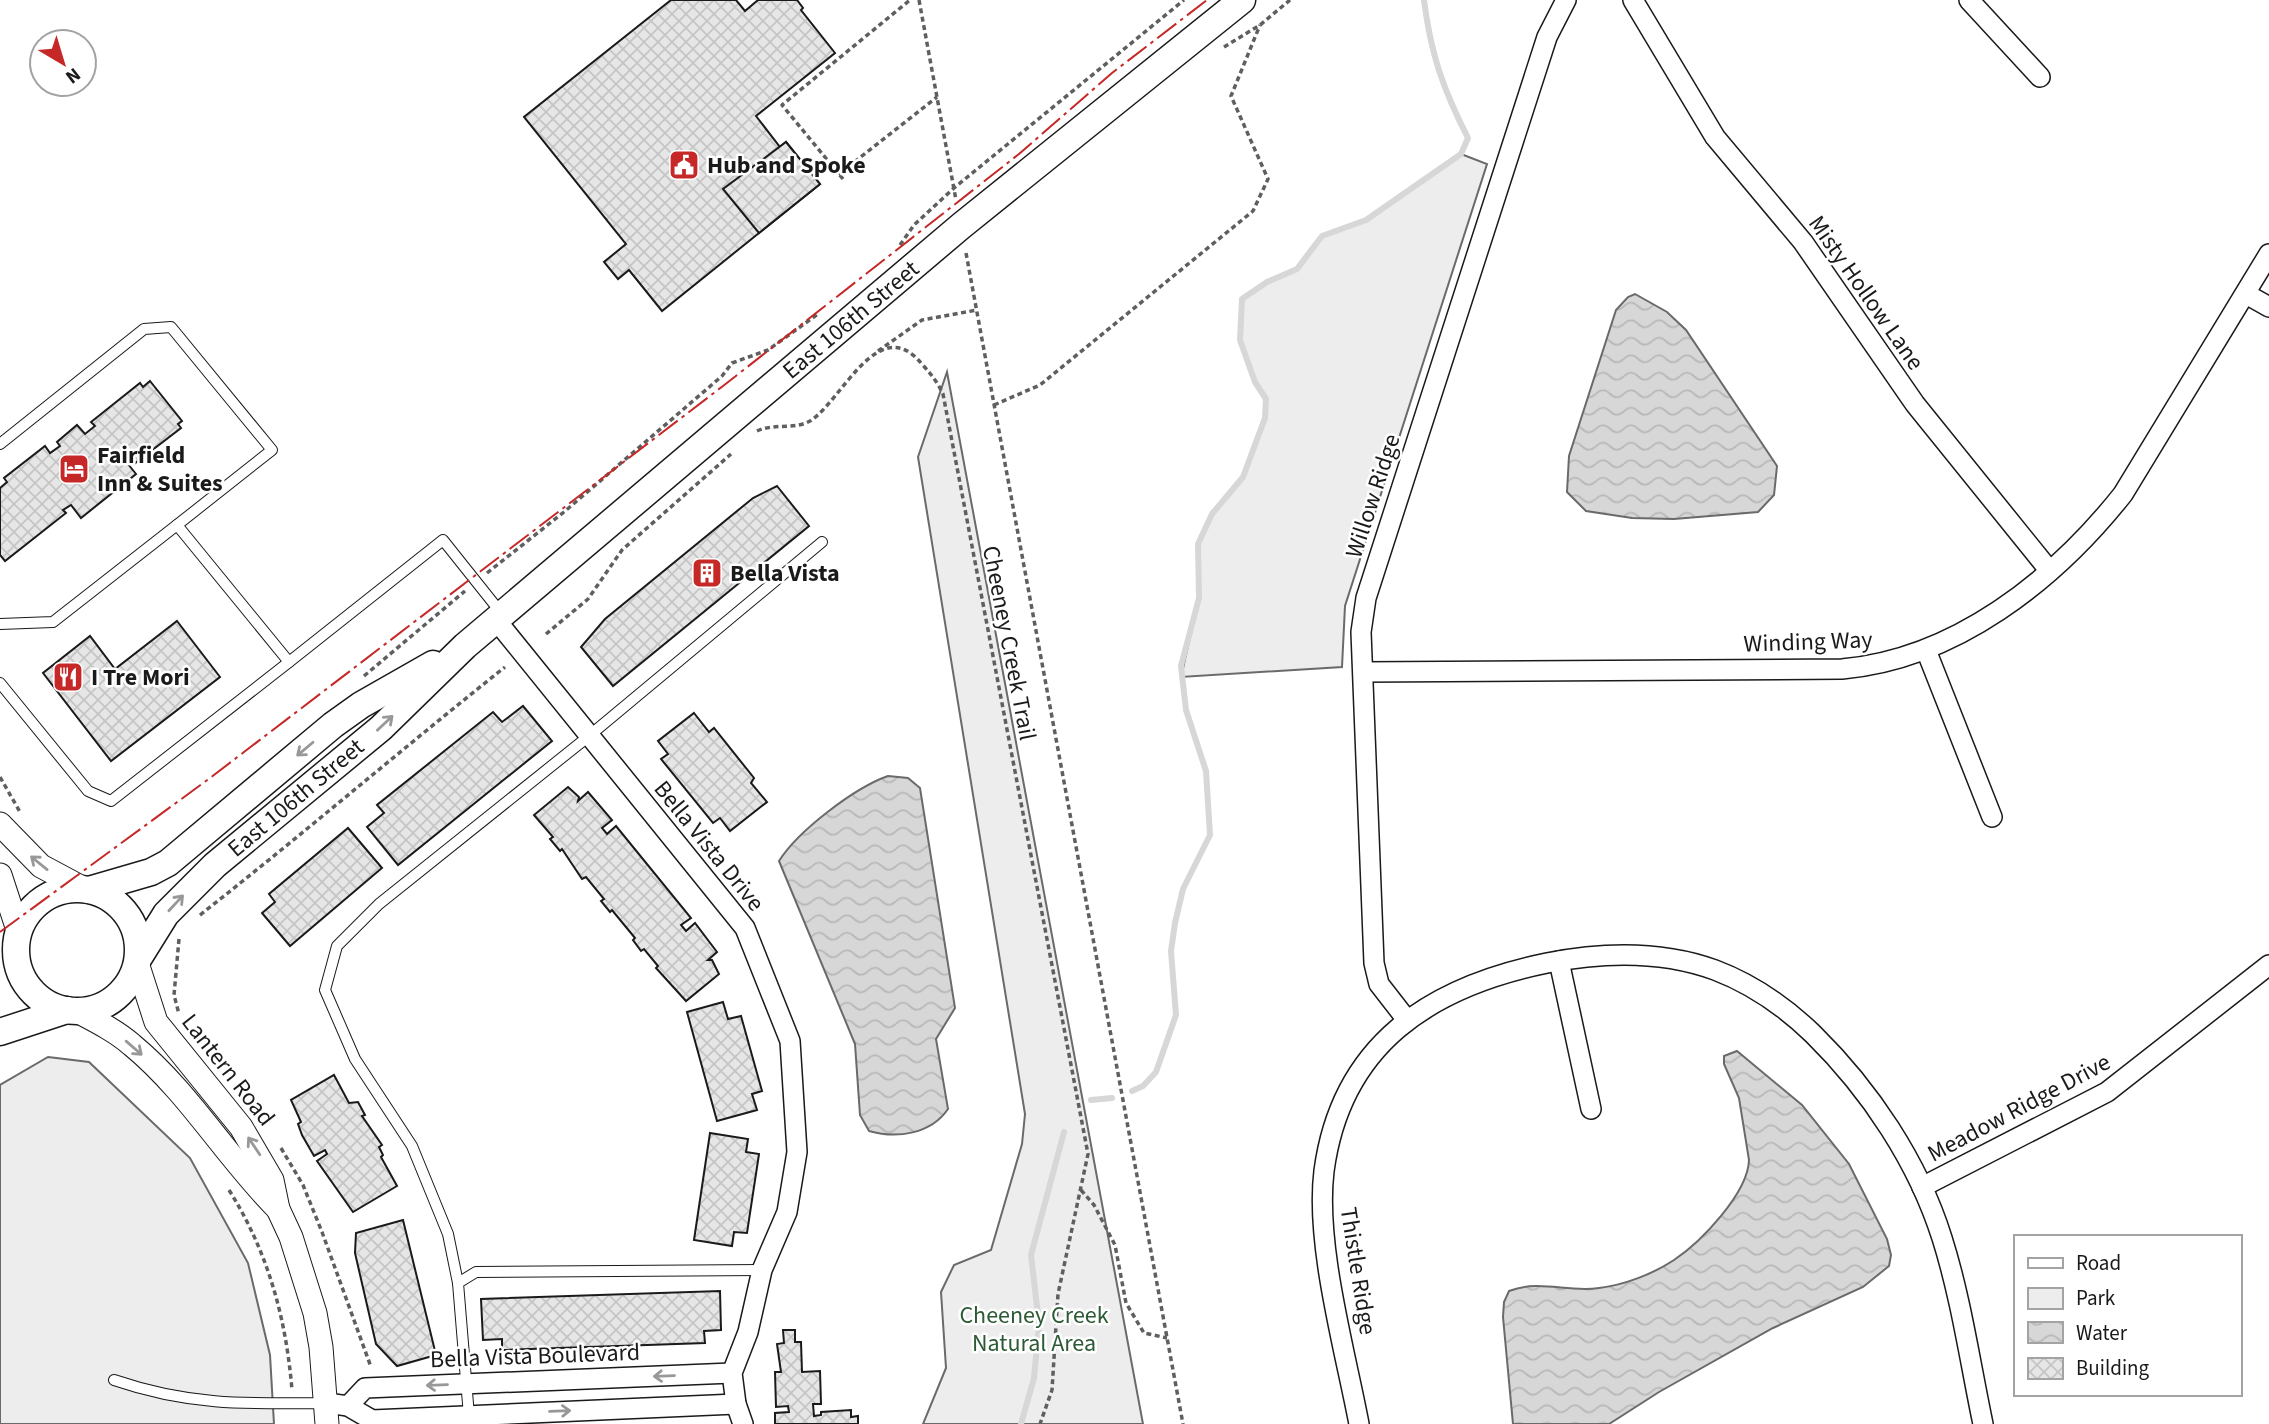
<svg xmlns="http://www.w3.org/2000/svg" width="2269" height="1424" viewBox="0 0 2269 1424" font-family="'Source Sans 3',sans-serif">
	<defs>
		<pattern id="water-waves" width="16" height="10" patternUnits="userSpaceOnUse" patternTransform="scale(1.75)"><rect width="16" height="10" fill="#d7d7d7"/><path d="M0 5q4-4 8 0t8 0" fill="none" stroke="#b8b8b8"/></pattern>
		<pattern id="building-cross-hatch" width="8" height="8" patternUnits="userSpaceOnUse" patternTransform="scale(1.75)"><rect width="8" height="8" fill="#e6e6e6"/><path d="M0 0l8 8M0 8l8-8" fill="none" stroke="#c5c5c5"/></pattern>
	</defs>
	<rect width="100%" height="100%" fill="#fff"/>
	<g fill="#ededed" stroke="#6a6a6a" stroke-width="2">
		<path d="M1461,154L1487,164L1345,606L1342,667L1181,677L1199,598L1198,544L1212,514L1243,477L1265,417L1266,399L1255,382L1240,340L1242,299L1267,282L1297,269L1322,236L1366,220Z"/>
		<path d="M947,372L1143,1424H923L946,1368L941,1292L954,1265L991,1250L1022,1144L1025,1114L918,457Z"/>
		<path d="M48,1057L89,1062L190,1158L248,1263L270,1355L274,1424H0V1085Z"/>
	</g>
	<g fill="url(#water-waves)" stroke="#6a6a6a" stroke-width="2">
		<path d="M1635,294L1667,312L1686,330L1777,466L1774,495L1758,512L1674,519L1632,518L1586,511L1567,492L1569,456L1616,310L1628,297Z"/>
		<path d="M888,776L908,778L920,788L955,1008L936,1039L948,1109C931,1134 897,1139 869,1131L860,1115L855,1044L779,861C798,831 854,788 888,776Z"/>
		<path d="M1737,1051L1802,1105L1849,1164L1887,1239L1891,1255L1889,1266L1863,1287L1773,1328L1659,1392L1609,1424H1513L1503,1317L1504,1302L1509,1291C1540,1279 1568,1293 1599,1288C1624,1285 1653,1274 1674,1260C1701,1242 1748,1193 1749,1160L1739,1098L1724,1064V1056Z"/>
	</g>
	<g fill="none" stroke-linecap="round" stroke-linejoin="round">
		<g stroke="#d7d7d7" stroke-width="6">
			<path d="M1132,1091L1143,1086L1156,1072L1176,1015L1171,951L1175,923L1183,889L1210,835L1206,771L1186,710L1181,666L1199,598L1198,544L1212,514L1243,477L1265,418L1266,399L1255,382L1240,340L1242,299L1267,282L1297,269L1322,236L1366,220L1461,154L1468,138C1443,89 1431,55 1424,0"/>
			<path d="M1091,1100L1112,1098"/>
			<path d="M1021,1424L1034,1378L1039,1324L1031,1255L1064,1132"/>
		</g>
	</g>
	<g fill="url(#building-cross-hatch)" stroke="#1a1a1a" stroke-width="2">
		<path d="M671,0H736L745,11L758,0H797L803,8L801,10L835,53L756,116L780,147L786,142L820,184L662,311L629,270L618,279L604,262L626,244L524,117Z"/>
		<path d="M786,142L820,184L759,233L723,189Z"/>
		<path d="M150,381L182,421L178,424L181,428L134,464L132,461L128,464L136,474L81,518L71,505L63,510L66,513L5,561L0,555V488L7,482L4,478L45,446L50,453L60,446L57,442L77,425L85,434L95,426L91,422L140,383L143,387Z"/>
		<path d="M777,486L809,526L613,686L581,647L605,619L753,498Z"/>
		<path d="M177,621L220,677L111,761L43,673L90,636L115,669Z"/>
		<path d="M523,706L552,741L398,865L367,827L384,813L377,805L493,712L502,722Z"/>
		<path d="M694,713L709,732L714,728L754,778L751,783L767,802L730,831L720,818L713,823L661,759L668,754L658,741Z"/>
		<path d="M568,787L579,797L578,801L588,792L612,820L602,828L607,834L616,826L691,918L681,925L686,931L695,923L717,952L708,960H712L719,974L686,1001L656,968L658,966L644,949L641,951L633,940L635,938L612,910L610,912L601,901L604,899L586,877L582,879L562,849L560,851L550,839L553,837L534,815Z"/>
		<path d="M348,828L382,868L290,946L262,913L275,902L269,894Z"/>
		<path d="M723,1002L728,1019L741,1016L762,1091L752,1094L757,1110L717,1121L687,1012Z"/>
		<path d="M334,1075L349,1103L358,1102L365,1115L362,1116L382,1145L379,1147L383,1155L381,1157L397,1186L353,1212L317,1161L327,1154L325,1150L314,1156L302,1135L298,1124L301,1122L291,1100Z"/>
		<path d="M710,1133L748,1139L746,1152L759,1154L747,1233L734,1232L732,1246L694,1240Z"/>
		<path d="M403,1220L436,1355L397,1366L376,1344L355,1253L356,1233Z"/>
		<path d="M720,1291L721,1330L704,1331L705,1343L502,1350V1339L483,1340L481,1299Z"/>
		<path d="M783,1330H795V1342H801L802,1372L820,1371L821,1404H813L814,1416L821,1415V1412L851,1410V1417L858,1416V1424H775V1413L789,1412L788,1406L776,1407L775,1372H781L777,1344L784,1343Z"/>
	</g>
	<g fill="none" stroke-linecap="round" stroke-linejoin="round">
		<g stroke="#1a1a1a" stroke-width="12">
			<g id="service">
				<path d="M0,444L144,329L171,327L272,450L177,525"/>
				<path d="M0,624L53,622L177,525L289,662L443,540L502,614"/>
				<path d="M0,683L88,791L111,801L289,662"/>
				<path d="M458,1283L448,1234L412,1146L355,1059L325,990L337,946L379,904L589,736L822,542"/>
				<path d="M114,1380C190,1406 248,1404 327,1403"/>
				<path d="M469,1416L458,1283L476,1272L762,1270"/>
			</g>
		</g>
		<g stroke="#1a1a1a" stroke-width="22">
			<g id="minor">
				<path d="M1633,0L1715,137L1803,242L1915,404L2049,570"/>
				<path d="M1969,0L2040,77"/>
				<path d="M2246,294L2269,307"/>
				<path d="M496,620L745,928L790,1041L797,1152L787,1212L762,1270L748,1332L732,1373L736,1404L743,1424"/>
				<path d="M1926,650L1992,817"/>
				<path d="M1364,672L1842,669C1955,659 2054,581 2123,494L2269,254"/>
				<path d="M1559,961L1591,1109"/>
				<path d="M1407,1020L1379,984L1374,963L1361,632L1366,598L1547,37L1566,0"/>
				<path d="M1922,1187L2107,1092L2269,965"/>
				<path d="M327,1403L348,1406L372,1420L736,1404"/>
				<path d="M348,1406L365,1388L732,1373"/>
				<path d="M1359,1424C1345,1350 1315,1244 1324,1171C1341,1044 1430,987 1547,963C1603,952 1660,950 1715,970C1752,984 1785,1007 1813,1034C1870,1090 1918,1162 1942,1238C1961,1298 1970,1362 1983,1424"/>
			</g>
		</g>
		<g stroke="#1a1a1a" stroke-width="25">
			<g id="tertiary">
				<path d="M0,824L41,866L86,890"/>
				<path d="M0,875L19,933"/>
				<path d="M137,963L156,1022L241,1127L272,1180L278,1209L291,1237L315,1313L321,1347L327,1424"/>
				<path d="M77,1011C96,1021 116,1031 132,1045C189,1092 226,1157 278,1209"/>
			</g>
		</g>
		<g stroke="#1a1a1a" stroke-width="29">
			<g id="secondary">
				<circle cx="77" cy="950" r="61"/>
				<path d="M89,890L151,872L168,863L333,725L361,705L433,664"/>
				<path d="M138,959L166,914L215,865L381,728L465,646L961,226L1242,0"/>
				<path d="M0,1032L67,1010"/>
			</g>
		</g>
		<g stroke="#5f5f5f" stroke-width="3.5" stroke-dasharray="5 3.5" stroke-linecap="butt">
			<path d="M919,0L956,200"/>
			<path d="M1224,47L1260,25L1290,0"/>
			<path d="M856,169L853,163L937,97"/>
			<path d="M839,175L853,163"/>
			<path d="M843,179L782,105L910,0"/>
			<path d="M900,245L914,225L954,188L1184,0"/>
			<path d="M966,253L1183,1424"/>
			<path d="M878,351L922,320L977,310"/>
			<path d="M994,405L1040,385L1253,211L1268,179L1231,96L1260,25"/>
			<path d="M757,431C774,423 794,430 810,421C842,401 878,312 921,363C930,373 937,381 943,394L1088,1154L1058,1294L1052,1390L1040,1424"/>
			<path d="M487,573L564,512L722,376L732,363L768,350L818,314"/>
			<path d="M546,634L588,599L622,550L731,454"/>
			<path d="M364,676L465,591"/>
			<path d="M0,777L20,812"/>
			<path d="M200,915C303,834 402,749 505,667"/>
			<path d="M179,939L174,995L179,1014"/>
			<path d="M281,1148L303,1185L322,1232L371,1367"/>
			<path d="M229,1190C268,1252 286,1318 292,1390"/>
			<path d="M1081,1190L1094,1205L1115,1245L1126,1303L1144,1333L1167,1338"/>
		</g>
		<use href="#service" stroke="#fff" stroke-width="10"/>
		<use href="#minor" stroke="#fff" stroke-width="19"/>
		<use href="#tertiary" stroke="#fff" stroke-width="23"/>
		<use href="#secondary" stroke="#fff" stroke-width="26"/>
		<path stroke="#c62828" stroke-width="2" stroke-dasharray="24 5 3.5 5" stroke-linecap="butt" d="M0,932L210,778L723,386L1019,154L1112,73L1207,0"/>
	</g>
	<defs><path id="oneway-shaft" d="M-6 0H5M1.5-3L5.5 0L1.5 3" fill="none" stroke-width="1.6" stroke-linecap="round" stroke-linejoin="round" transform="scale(1.75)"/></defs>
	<g stroke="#989898">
		<use href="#oneway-shaft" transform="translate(385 723) rotate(-43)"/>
		<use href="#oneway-shaft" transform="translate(305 749) rotate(140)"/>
		<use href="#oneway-shaft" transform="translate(39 863) rotate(-141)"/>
		<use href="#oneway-shaft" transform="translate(176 903) rotate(-47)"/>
		<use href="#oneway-shaft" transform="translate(134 1048) rotate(41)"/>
		<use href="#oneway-shaft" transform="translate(254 1146) rotate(-124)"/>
		<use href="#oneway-shaft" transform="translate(664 1376) rotate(178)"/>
		<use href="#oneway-shaft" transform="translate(437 1385) rotate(178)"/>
		<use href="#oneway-shaft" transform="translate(560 1411) rotate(-2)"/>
	</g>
	<defs>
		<g id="civic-square" transform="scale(1.575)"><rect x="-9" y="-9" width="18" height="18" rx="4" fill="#c62828" stroke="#fff"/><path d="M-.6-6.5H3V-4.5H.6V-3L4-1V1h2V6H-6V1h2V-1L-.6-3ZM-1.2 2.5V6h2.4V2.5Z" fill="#fff"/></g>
		<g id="hotel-square" transform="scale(1.575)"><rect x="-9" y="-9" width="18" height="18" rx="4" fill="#c62828" stroke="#fff"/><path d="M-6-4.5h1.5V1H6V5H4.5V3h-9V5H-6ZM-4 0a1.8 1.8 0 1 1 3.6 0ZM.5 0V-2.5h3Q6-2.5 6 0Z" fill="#fff"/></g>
		<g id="building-square" transform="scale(1.575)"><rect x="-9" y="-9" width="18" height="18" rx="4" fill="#c62828" stroke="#fff"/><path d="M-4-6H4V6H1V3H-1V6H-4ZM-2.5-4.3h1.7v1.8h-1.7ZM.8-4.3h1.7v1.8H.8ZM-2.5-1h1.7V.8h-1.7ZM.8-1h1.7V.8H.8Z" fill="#fff"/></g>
		<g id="restaurant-square" transform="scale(1.575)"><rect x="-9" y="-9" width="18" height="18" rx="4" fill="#c62828" stroke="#fff"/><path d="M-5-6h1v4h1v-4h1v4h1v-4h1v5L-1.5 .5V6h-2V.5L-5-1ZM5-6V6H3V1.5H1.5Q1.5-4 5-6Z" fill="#fff"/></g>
	</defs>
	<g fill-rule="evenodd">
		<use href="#civic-square" x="684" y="165"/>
		<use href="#hotel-square" x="74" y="469"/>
		<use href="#building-square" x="707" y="573"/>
		<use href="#restaurant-square" x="68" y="677"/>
	</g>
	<g text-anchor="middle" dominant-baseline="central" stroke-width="5" stroke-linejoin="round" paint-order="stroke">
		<g font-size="24" font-weight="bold" fill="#1a1a1a" stroke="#fff" text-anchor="start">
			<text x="707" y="165">Hub and Spoke</text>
			<text x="97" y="455">Fairfield<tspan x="97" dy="28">Inn &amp; Suites</tspan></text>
			<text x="730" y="573">Bella Vista</text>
			<text x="91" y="677">I Tre Mori</text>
		</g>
		<g font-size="24" fill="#1a1a1a" stroke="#fff">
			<text transform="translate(1866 293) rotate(55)">Misty Hollow Lane</text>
			<text transform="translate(851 320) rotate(-40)">East 106th Street</text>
			<text transform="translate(1373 496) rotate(-72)">Willow Ridge</text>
			<text transform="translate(1808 642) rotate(-2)">Winding Way</text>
			<text transform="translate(1009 643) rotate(79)">Cheeney Creek Trail</text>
			<text transform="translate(296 798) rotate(-40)">East 106th Street</text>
			<text transform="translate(709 846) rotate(51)">Bella Vista Drive</text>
			<text transform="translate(228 1070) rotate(52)">Lantern Road</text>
			<text transform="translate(2019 1108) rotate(-28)">Meadow Ridge Drive</text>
			<text transform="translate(1358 1271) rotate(81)">Thistle Ridge</text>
			<text transform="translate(535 1356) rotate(-2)">Bella Vista Boulevard</text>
		</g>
		<g font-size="24" fill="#2b5a34" stroke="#fff">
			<text x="1034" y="1315">Cheeney Creek<tspan x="1034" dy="28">Natural Area</tspan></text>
		</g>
	</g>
	<rect x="2014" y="1235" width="228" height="161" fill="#ffffff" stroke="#a3a3a3" stroke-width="2"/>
	<rect x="2028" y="1258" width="35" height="10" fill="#ffffff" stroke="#a3a3a3" stroke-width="2"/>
	<text x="2076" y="1270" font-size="21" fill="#1a1a1a">Road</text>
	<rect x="2028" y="1288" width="35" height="21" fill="#ededed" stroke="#a3a3a3" stroke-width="2"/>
	<text x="2076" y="1305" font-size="21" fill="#1a1a1a">Park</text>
	<rect x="2028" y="1322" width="35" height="21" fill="url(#water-waves)" stroke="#a3a3a3" stroke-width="2"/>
	<text x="2076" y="1340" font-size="21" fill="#1a1a1a">Water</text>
	<rect x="2028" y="1358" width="35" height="21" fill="url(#building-cross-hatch)" stroke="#a3a3a3" stroke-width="2"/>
	<text x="2076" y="1375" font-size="21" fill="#1a1a1a">Building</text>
	<g transform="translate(63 63) rotate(142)"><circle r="33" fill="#ffffff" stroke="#a3a3a3" stroke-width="2"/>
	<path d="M0-5L12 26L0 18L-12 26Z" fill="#c62828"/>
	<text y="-10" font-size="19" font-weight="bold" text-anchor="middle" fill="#1a1a1a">N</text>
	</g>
</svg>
